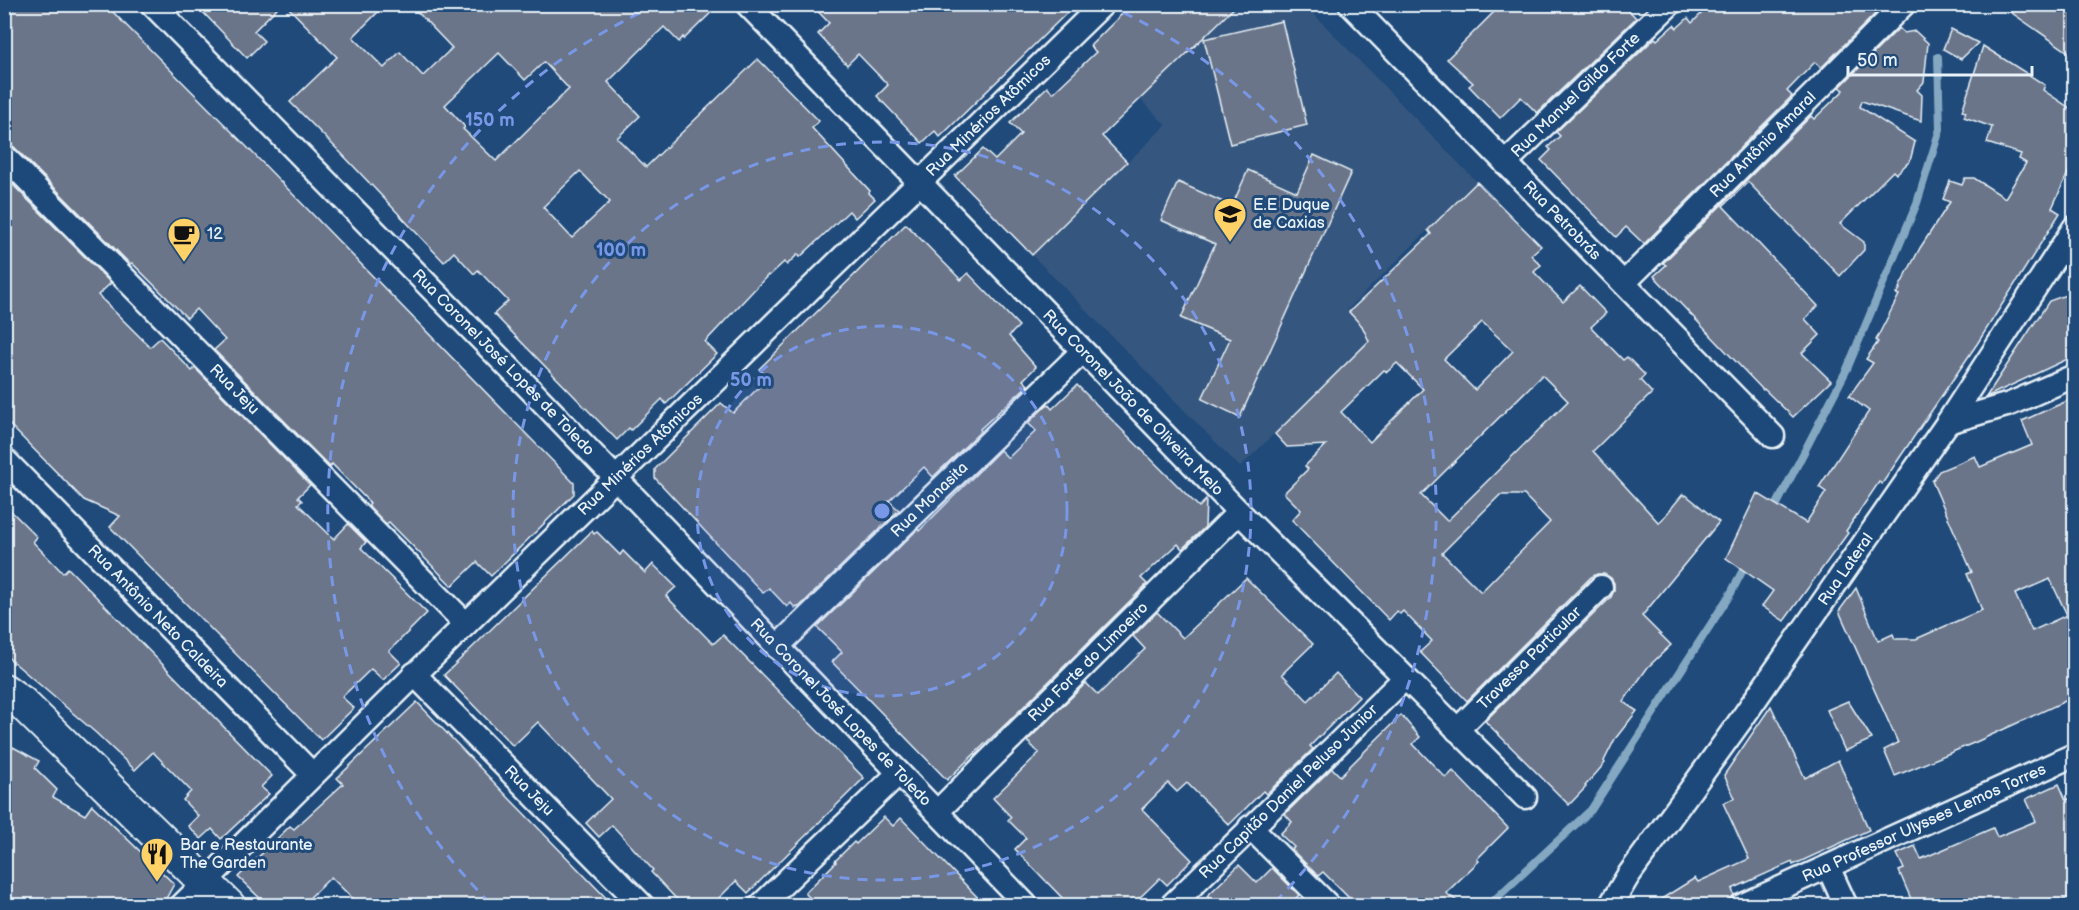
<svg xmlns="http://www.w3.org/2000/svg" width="2079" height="910" viewBox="0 0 2079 910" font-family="'Balsamiq Sans',sans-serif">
	<rect width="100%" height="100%" fill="#1f4a7a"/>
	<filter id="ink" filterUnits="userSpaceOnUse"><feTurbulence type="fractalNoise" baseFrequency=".0167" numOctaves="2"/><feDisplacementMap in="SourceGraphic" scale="12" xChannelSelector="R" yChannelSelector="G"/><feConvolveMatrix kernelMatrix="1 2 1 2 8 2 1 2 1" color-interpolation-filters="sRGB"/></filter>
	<g filter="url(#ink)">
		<path fill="#36577e" d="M1238,5H1305L1477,182L1347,310L1373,337L1240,467L1032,255L1166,125L1140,99Z"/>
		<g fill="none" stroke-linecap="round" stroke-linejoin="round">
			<g stroke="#84a8c1" stroke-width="8">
				<path d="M1773,512L1847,369L1917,203L1940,129L1938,57"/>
				<path d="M1488,906L1591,810L1731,593L1747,562"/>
			</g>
		</g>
		<g fill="#6a7589" stroke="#e8f1f8" stroke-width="1.5" fill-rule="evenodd">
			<path d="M19,4H105L246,146L574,483V494L491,576L477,562L452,586L389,522L386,524L368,505L370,503L332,464L330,467L214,350L225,340L196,309L187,318L132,263L130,264L14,147L4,143V18Z"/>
			<path d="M195,4H281L254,31L264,41L247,58Z"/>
			<path d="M285,4H386L353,37L384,68L400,52L423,76L452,48L410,4H720L684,39L683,37L679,42L664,27L608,82L640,116L617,138L646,167L758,59L819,121L812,128L870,191L869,193L875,199L855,218L849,211L800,257L798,254L787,265L784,262L769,276L768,275L705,342L717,354L666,404L662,399L631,430L629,428L617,440L494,314L508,301L478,270L474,274L454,252L444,262L342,154L290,102L337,57ZM499,53L525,80L544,62L569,89L496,161L463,129L465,127L445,105ZM580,171L610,202L572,238L543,207Z"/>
			<path d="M811,4H1076L940,137L935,131L922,143L877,96L888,85L858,54L847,65L818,34L829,23Z"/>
			<path d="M1132,4H1238L1102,136L1127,162L1032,255L955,176L983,149L995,160L1021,134L1010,123L1047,87L1053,93L1096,52L1090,46Z"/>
			<path d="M1502,4H1623L1636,18L1537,113L1521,97L1500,118L1469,86L1473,83L1447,59Z"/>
			<path d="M1711,4H1779L1785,11L1793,4H1876L1880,9L1821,68L1815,62L1787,91L1792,96L1644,244L1626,227L1616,237L1541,160L1551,150L1548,147L1560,136L1556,132L1655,38L1657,40L1674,25L1677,28L1688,18L1692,23Z"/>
			<path d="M1999,4H2074V56Z"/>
			<path d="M1282,21L1307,125L1230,144L1204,39Z"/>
			<path d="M1899,28L1904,33L1915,31L1928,43L1924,82L1917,90L1922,95L1921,121L1862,101L1860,107L1915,142L1910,161L1896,174L1893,171L1840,224L1864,242V250L1840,276L1748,182L1723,206L1818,306L1805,319L1820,335L1802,353L1831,381L1793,417L1764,389L1763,390L1654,276L1666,265L1663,263L1811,116L1814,119L1844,90L1840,87Z"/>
			<path d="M1951,29L1978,43L1961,59L1943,49Z"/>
			<path d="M1983,46L2045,85L2043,90L2074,111V160L2052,208L2060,213L1977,344L1894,466L1882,484L1879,482L1846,531L1848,533L1784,621L1762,606L1773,591L1726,558L1757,493L1806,523L1826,492L1819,487L1869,411L1849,396L1873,363L1866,359L1878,342L1876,340L1899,295L1896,294L1900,289L1899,288L1920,248L1950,202L1943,199L1950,181L1962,185L1965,178H1974L2005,198L2026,163L2019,159L2021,154L1987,143L1992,127L1964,117L1966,112L1962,111Z"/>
			<path d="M1314,155L1351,172L1240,417L1202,399L1230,339L1181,318L1215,244L1161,220L1178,182L1232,206L1248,170L1297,192Z"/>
			<path d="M4,176L111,283L98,295L150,347L160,338L192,371L195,368L310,485L298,497L302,501L298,504L334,539L348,524L366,542L361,548L427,613L389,651L401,663L383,680L371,669L342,697L354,708L321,740L110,527L120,516L84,500L4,419Z"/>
			<path d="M1477,182L1541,246L1531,255L1541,265L1534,272L1563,302L1580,286L1606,313L1591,327L1623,360L1627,357L1645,375L1640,380L1652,393L1593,451L1659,523L1683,494L1685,496L1686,495L1719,522L1642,616L1671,645L1648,667L1623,702L1637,711L1615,739L1604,761L1605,763L1585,786L1586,787L1569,805L1485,721L1611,597L1614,590V583L1611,578L1604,574H1597L1591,577L1467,701L1420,652L1432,641L1403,611L1400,614L1397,611L1389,620L1292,520L1301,510L1284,493L1308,469L1305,466L1326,445L1287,447L1275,434L1369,341L1362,326L1349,312L1431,234L1428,230ZM1482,322L1513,351L1475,390L1444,359ZM1397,363L1423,389L1370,442L1341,412L1384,370L1387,372ZM1542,375L1568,401L1447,521L1421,495ZM1500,495H1524L1550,522L1481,592L1442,553Z"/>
			<path d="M906,224L961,280L968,273L1019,326L1009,336L1036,367L1023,380L1028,385L980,429L981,431L933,477L924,467L889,501L899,510L799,607L797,606L795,608L791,603L787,607L769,588L763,593L655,478V469L721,403L733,413L768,378L759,369Z"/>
			<path d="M2074,292V356L1986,397L2049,301Z"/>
			<path d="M1077,385L1199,507L1206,500L1205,527L1182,549L1178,544L1141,578L1147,584L1138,593L1008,722L947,780L832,662L842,652L817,627L918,529L919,531L1000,450L1008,458L1036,431L1028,423L1048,404L1052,409Z"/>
			<path d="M2074,398V697L1976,742L1895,776L1884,750L1898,743L1839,611L1856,588L1878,641L1893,634L1895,639H1916L1982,610L1967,574L1972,572L1932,481L1939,471L1975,456L1980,467L2032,445L2022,421ZM2050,579L2067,615L2032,631L2015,594Z"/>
			<path d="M4,504L37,537L33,542L63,573L68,568L272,776L261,787L269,794L221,839L212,829L201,839L188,826L198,816L183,800L191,791L153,752L135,770L96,733L4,654Z"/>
			<path d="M592,531L594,534L597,532L620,555L623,551L645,573L653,564L676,587L666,596L713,644L723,635L864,778L748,893L736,881L711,906H683L651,872L653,870L612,825L599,837L586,823L611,799L538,722L513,746L444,675Z"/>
			<path d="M1246,578L1313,644L1282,674L1308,701L1336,673L1359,697L1310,746L1313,749L1266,794L1263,791L1229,825L1187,783L1177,792L1168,783L1142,809L1192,860L1167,885L1160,878L1131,906H1070L1015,849L1026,838L1008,820L1011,817L993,798L1039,753L1027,741L1086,683L1098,695L1145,649L1133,636L1157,612L1183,638Z"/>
			<path d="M1848,701L1872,739L1845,751L1827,710Z"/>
			<path d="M417,702L508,797L614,906H360L331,877L301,906H268L238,877L290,826L294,829L343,784L337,778Z"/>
			<path d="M1771,706L1805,778L1838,760L1869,830L1793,865L1792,862L1732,889L1734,895L1730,899L1728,906H1650L1695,878L1698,882L1749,859L1723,803L1735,798L1724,775Z"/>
			<path d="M1401,715L1420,737L1413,744L1446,778L1453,771L1508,828L1477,859L1479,861L1446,893L1464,906H1357L1323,872L1318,876L1292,850L1294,847L1280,834L1292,822L1285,814L1332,768L1340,776Z"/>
			<path d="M13,747L39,761L35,768L57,790L53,797L85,815L92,805L174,884L162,906H4V762Z"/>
			<path d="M2059,784L2066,800L2074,797V895L2050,906H1914L1899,871L1904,869L1897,854L1915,846L1921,859L1993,828L1997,837L2036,821L2026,799Z"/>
			<path d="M884,817L893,826L901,818L986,906H818L805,893L836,862L835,861L854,842L856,844Z"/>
			<path d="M1239,865L1257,883L1272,868L1299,895L1289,906H1217L1207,896Z"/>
		</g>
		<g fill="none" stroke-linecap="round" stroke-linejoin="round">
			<g stroke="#e8f1f8" stroke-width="27">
				<g id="street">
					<path id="s1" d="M152,4L532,391L1027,906"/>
					<path id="s2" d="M747,4L1239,512L1525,797"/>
					<path id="s3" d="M1350,4L1773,436"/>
					<path id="s4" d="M4,156L466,624"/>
					<path id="s5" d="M1505,163L1670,4"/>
					<path id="s6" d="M1624,283L1904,4"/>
					<path d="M1948,422L2010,404L2074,376"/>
					<path id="s7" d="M4,459L313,775"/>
					<path id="s8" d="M777,647L1082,352"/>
					<path id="s9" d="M414,674L643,906"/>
					<path id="s10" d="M1457,730L1601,587"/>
					<path id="s11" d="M937,812L1239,512"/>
					<path d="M1250,827L1329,906"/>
					<path d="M1828,867L1846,906"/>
					<path id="s12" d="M181,906L466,624L1103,4"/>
					<path d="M760,906L899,773"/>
					<path id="s13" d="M1171,906L1405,678"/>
					<path id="s14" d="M1610,906L1628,876L1741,720L1948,422L2074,228"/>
					<path id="s15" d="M1741,906L2074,755"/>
				</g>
			</g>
			<g stroke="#e8f1f8" stroke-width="36">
				<path id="secondary" d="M4,690L21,702L229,906"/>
			</g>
			<use href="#street" stroke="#1f4a7a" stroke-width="22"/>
			<use href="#secondary" stroke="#1f4a7a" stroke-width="32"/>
		</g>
	</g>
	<circle cx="882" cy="511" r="185" fill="#7897e6" fill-opacity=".12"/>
	<g fill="none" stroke="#7897e6" stroke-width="3" stroke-dasharray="10 8">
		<circle cx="882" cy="511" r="185"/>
		<circle cx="882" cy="511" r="369"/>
		<path d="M490 903A554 554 0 0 1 657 5M1107 5A554 554 0 0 1 1274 903"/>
	</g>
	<defs>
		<g id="school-pin" transform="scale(1.725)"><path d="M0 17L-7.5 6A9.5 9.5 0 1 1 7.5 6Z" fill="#ffd166" stroke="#1f4a7a"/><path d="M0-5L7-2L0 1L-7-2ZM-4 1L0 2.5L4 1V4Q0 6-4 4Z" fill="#111"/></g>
		<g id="cafe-pin" transform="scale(1.725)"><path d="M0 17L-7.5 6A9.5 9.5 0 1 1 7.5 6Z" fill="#ffd166" stroke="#1f4a7a"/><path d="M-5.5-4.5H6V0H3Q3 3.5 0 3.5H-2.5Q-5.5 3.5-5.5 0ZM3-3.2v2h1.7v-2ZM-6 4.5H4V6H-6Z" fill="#111"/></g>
		<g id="restaurant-pin" transform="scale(1.725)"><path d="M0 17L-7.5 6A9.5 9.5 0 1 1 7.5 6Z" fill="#ffd166" stroke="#1f4a7a"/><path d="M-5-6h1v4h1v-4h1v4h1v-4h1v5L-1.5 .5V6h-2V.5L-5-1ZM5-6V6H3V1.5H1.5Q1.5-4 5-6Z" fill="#111"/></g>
	</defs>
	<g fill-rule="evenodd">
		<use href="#school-pin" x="1230" y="214"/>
		<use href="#cafe-pin" x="184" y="234"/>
		<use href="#restaurant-pin" x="157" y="854"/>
	</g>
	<g text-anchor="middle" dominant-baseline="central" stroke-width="6" stroke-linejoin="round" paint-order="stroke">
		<g font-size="16" fill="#e8f1f8" stroke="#1f4a7a">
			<text stroke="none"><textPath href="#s5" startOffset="98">Rua Manuel Gildo Forte</textPath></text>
			<text stroke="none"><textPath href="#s12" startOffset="1130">Rua Minérios Atômicos</textPath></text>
			<text stroke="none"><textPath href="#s6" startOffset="196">Rua Antônio Amaral</textPath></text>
			<text stroke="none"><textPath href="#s3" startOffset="303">Rua Petrobrás</textPath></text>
			<text stroke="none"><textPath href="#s1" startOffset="502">Rua Coronel José Lopes de Toledo</textPath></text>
			<text stroke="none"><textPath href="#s4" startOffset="328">Rua Jeju</textPath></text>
			<text stroke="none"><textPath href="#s2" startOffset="555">Rua Coronel João de Oliveira Melo</textPath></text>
			<text stroke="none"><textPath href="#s12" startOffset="644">Rua Minérios Atômicos</textPath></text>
			<text stroke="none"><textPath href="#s8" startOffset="212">Rua Monasita</textPath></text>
			<text stroke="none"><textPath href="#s14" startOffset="411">Rua Lateral</textPath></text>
			<text stroke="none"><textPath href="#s7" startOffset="220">Rua Antônio Neto Caldeira</textPath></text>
			<text stroke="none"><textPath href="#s10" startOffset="102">Travessa Particular</textPath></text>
			<text stroke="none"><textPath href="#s11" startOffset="213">Rua Forte do Limoeiro</textPath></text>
			<text stroke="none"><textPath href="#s1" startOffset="988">Rua Coronel José Lopes de Toledo</textPath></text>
			<text stroke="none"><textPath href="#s9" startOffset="164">Rua Jeju</textPath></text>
			<text stroke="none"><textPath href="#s13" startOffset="164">Rua Capitão Daniel Peluso Junior</textPath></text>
			<text stroke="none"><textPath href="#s15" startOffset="201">Rua Professor Ulysses Lemos Torres</textPath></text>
		</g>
		<g font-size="16" fill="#e8f1f8" stroke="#1f4a7a" text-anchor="start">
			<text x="1253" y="205">E.E Duque<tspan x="1253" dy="18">de Caxias</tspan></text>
			<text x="207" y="234">12</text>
			<text x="180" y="845">Bar e Restaurante<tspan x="180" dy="18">The Garden</tspan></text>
		</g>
	</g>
	<circle cx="882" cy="511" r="9" fill="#7897e6" stroke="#1f4a7a" stroke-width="3"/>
	<g font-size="18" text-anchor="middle" font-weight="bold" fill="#7897e6" stroke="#1f4a7a" stroke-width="6" stroke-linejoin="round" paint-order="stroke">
		<text x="490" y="126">150 m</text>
		<text x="621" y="256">100 m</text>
		<text x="751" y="386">50 m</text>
	</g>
	<rect width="2079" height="910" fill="none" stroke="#1f4a7a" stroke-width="24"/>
	<rect x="12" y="12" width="2055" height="886" fill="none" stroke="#e8f1f8" stroke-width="2" filter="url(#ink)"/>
	<path d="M1848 66v9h184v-9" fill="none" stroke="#e8f1f8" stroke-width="3"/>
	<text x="1857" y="66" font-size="18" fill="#e8f1f8" stroke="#1f4a7a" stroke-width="4.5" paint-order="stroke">50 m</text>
</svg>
